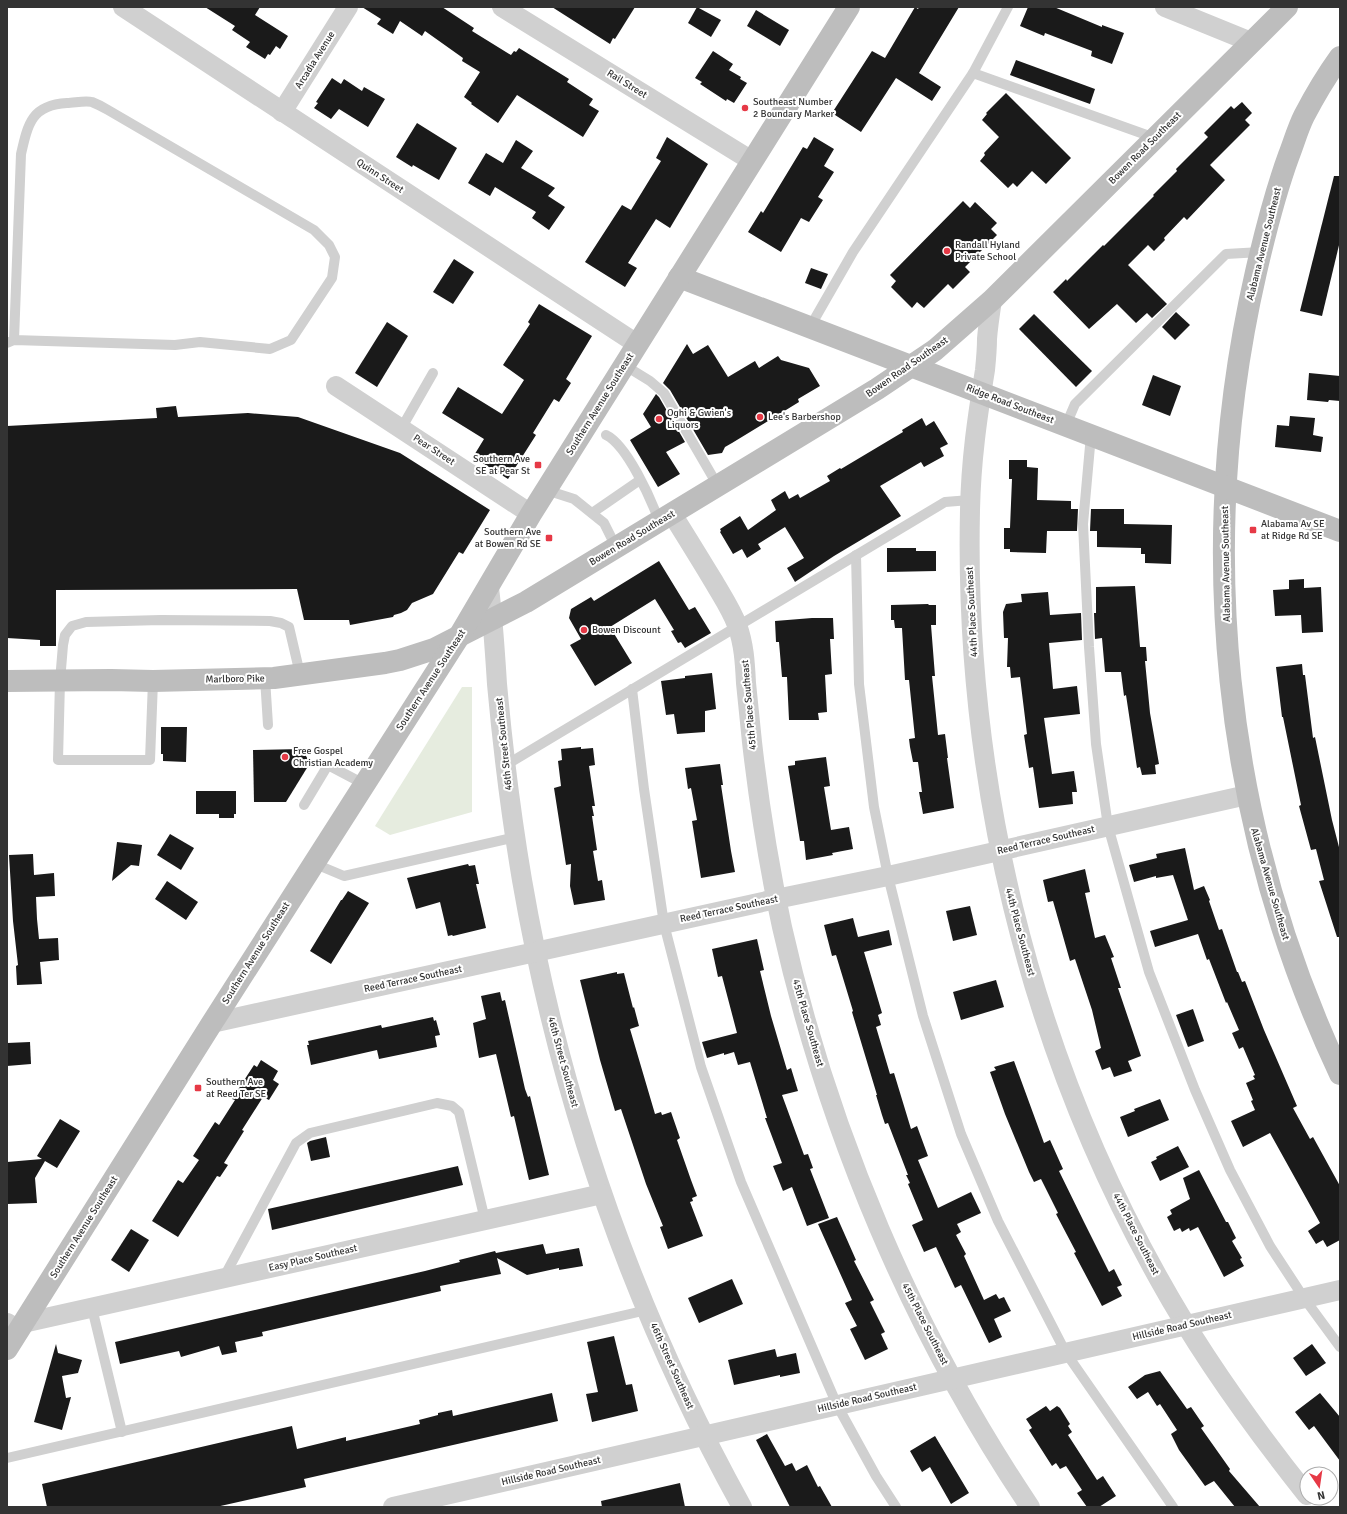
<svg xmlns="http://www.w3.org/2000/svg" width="1347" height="1514" viewBox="0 0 1347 1514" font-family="Signika,sans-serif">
	<rect width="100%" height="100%" fill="#fff"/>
	<path fill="#e6ecdf" d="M462,687H472V812L390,835L375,826Z"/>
	<g fill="#1a1a1a">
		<path d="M205,7H260L255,15L288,36L280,49L276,46L270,55L268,54L265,59L246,47L250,42L232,30L235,26Z"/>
		<path d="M362,7H442L474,28L472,31L511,55L514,51L516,52L519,48L569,79L567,82L593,99L589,105L599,111L583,137L517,95L498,123L471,104L472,103L464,97L480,72L462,61L463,58L425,31L422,36L400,21L393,34L377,24L381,19Z"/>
		<path d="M552,7H635L615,39L613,38L610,44Z"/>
		<path d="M697,7L721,20L711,37L688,23Z"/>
		<path d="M915,7L918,9L919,7H959L919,73L941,87L932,101L896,78L861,132L832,113L872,51L885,58Z"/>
		<path d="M1028,7H1054L1102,27V25L1124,33L1112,64L1091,56L1092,51L1045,33L1044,36L1020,26Z"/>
		<path d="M756,10L789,30L780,46L747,26Z"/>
		<path d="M713,51L733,64L729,70L741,77L740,79L747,83L734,103L727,99L726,101L700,84L702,82L695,78Z"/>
		<path d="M1016,60L1095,89L1090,104L1010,75Z"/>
		<path d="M332,78L341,84L344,79L362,91L364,87L385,99L368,127L339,109L331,119L314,108L318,103L316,102Z"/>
		<path d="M1006,93L1071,158L1046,184L1032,171L1017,187L1013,183L1008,188L980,161L985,155L984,153L999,137L982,120L987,114L986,113Z"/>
		<path d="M1242,102L1252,113L1245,120L1250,125L1210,165L1225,180L1187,220L1184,217L1164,238L1165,240L1154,251L1148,245L1128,265L1167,304L1152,318L1147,313L1136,323L1117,304L1089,329L1053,292L1066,279L1067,281L1103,245L1104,246L1154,196L1153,195L1177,171L1176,169L1208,137L1204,133L1231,106L1234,109Z"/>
		<path d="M417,123L457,148L439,180L413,165L412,167L396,157Z"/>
		<path d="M667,137L708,164L670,228L656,219L628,263L637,268L625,287L585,262L622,205L631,210L661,161L656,158Z"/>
		<path d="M814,137L834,149L824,166L834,172L818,197L823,200L809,222L801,218L781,252L748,232L761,211L763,213L803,147L807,149Z"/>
		<path d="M516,140L533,151L521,168L555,188L548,196L565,207L549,230L532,218L536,212L495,187L490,196L468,183L486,153L503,163Z"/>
		<path d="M1334,176H1340V241L1322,316L1300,311Z"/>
		<path d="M963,201L970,208L975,202L997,223L991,229L997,235L965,267L970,272L953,289L948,284L924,308L917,302L912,308L891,287L896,281L890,275Z"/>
		<path d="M454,259L474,272L453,304L433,292Z"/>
		<path d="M811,268L828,274L821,289L805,283Z"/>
		<path d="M539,304L592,336L566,379L571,383L559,402L554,399L533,433L536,435L508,479L473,457L484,439L442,413L458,387L502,414L524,380L503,365L530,324L528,322Z"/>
		<path d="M1176,312L1190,325L1175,340L1162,327Z"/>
		<path d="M1034,314L1092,371L1076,387L1019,329Z"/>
		<path d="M387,322L408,336L377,387L355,373Z"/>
		<path d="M687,344L693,354L708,345L728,377L755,361L759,368L778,356L781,360L809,368L820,386L798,399L799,402L732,443L725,447L722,453L708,455L670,390L663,383Z"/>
		<path d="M1309,373L1340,376V401L1329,400L1328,402L1307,400Z"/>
		<path d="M1153,375L1181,386L1170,416L1142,405Z"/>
		<path d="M656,394L659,397L685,442L666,452L680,474L658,487L630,440L651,427L643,414Z"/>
		<path d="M176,406L178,417L248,413L298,417L400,453L490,510L463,554L459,552L433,594L412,603L407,610L401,613L394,615L393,617L350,625L349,620H304L297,589L56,590V646H40V640L7,638V426L157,418L156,408Z"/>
		<path d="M1290,416L1315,418L1313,435L1323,437L1321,452L1275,447L1277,425L1289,426Z"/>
		<path d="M922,418L926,426L934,421L948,444L940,448L944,456L924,467L921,462L880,486L901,516L834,556L795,582L787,568L804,558L785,527L758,544L761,549L747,558L742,549L733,554L720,532L721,531L720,529L740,516L748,530L776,510L771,500L785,491L789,499L798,494L800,498L830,481L827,476L840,468L841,469L903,432L902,430Z"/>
		<path d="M1009,460H1027V467L1038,468L1037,500L1071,501V509H1078L1077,531H1047L1046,553L1010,552V549H1004V528H1010L1012,479H1009Z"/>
		<path d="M1091,509H1124V524L1172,525L1171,564L1145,563V554H1141V548L1097,547V531H1090Z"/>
		<path d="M887,548H916V551H936V571L887,572Z"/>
		<path d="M659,561L689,610L695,607L711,633L685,648L681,642L678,643L671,631L674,630L655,599L610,627L632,663L595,686L570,645L581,639L569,618L571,609L591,597L594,601Z"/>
		<path d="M1304,579V588L1321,587L1323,632L1302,633L1301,615L1275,616L1273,590L1289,589V580Z"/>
		<path d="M1135,586L1140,647H1146L1147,661H1145L1150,713L1159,764L1155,765L1156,774L1142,775L1140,767L1137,768L1126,695L1124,696L1121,672H1105L1102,638L1095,639L1094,613H1096V587Z"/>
		<path d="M1048,592L1050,615L1081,613L1082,640L1049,643L1053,689L1077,686L1080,714L1044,718L1052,774L1074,771L1077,792H1072L1073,804L1039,808L1033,767L1029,768L1024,735L1027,734L1020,677L1011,678L1010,667H1007L1008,638H1004L1003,612L1006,604L1022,602L1021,594Z"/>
		<path d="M928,604L929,605H936V625H931L935,676H932L938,735L945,734L948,758H947L954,808L923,814L919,792H922L918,762H913L910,747L909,739L915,738L909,680H905L902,628H895L894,620H891V605Z"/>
		<path d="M812,618H833L834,639H830L832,674L825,675L827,712L818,713L819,720H789L787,677H782L779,642H776L775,621Z"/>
		<path d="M1302,664L1303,675H1305L1313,738L1315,737L1332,820L1340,851V937H1337L1319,881L1324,880L1316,849L1311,850L1299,806L1301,805L1283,717H1282L1276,667Z"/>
		<path d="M712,673L716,709L705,711V732L677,734L674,714L666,715L661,681L685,678V676Z"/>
		<path d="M161,727H187L186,762L163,761V754H161Z"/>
		<path d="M581,747V749L593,748L595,765L589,766L595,806H592L594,816H592L597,850L593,851L598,881L602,880L605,900L574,905L570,886L571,864L566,865L554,788L561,786L558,761L562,760L561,749Z"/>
		<path d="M302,749L310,763L286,802H254L253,750Z"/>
		<path d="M826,757L830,786L824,787L831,830L849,827L853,849L832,853L833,855L806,860L804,841H800L788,766L795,765V761Z"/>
		<path d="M720,764L723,785H721L731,851L735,872L701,878L692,821L697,820L691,788L688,789L685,768Z"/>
		<path d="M196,791H236V814H234V818H219V814H196Z"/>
		<path d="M170,834L194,848L181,870L157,855Z"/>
		<path d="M117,842L142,845L139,866L131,865L112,881Z"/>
		<path d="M1185,848L1194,890L1204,886L1210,900L1209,901L1219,930L1222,929L1237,972H1238L1242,982L1245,981L1264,1030L1297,1106L1293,1108L1310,1139L1313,1137L1340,1186V1240L1327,1247L1323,1240L1316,1244L1308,1231L1320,1223L1270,1133L1243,1147L1231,1121L1255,1110L1251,1101L1253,1100L1246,1083L1255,1079L1253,1076L1255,1075L1243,1047L1239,1049L1232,1033L1239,1030L1227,1002L1226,1003L1209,959L1207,960L1198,934L1155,947L1150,931L1188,920L1173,875L1156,878V876L1134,882L1129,865L1157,858L1156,854Z"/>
		<path d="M33,854L34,875L54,873L55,896L36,897L37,919L39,939L58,938L59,960L40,962L42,984L17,985L16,966L18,965L13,921L9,855Z"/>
		<path d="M468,864L469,866L475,865L479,884H476L486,928L453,936L452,935L448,936L440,902L416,909L407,878Z"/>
		<path d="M1085,869L1090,892L1085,893L1095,938L1105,935L1114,957L1111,958L1121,988H1118L1141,1056L1128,1061L1132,1071L1114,1077L1110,1067L1102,1070L1095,1051L1101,1048L1092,1010L1075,959L1070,961L1053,901L1048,902L1043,880Z"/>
		<path d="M167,881L198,902L186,920L155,899Z"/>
		<path d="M348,891L369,903L331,964L310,951L341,900H342Z"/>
		<path d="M970,906L977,935L953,941L946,911Z"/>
		<path d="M853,918L858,937L889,930L892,945L864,952L882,1013L878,1015L881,1025L876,1027L890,1074L894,1073L911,1129L917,1126L928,1156L918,1160L938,1208L971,1192L981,1213L957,1224L961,1232L956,1235L966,1254L964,1256L984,1300L996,1294L999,1299L1004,1297L1011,1311L994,1319L1002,1337L989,1343L961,1285L955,1288L936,1247L924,1252L912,1225L923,1220L908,1184L910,1183L906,1175H908L888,1123L885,1124L882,1115L876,1095H877L852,1012L853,1011L836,955L832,956L824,925Z"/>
		<path d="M757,939L764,970L760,971L771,1016L787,1070L791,1068L798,1091L782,1095L804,1155L808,1154L813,1168L810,1169L829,1218L807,1226L792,1187L783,1191L773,1166L782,1163L765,1118H767L750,1062L738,1065L734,1052L724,1055V1053L707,1058L702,1042L737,1033L722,976L718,977L712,949Z"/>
		<path d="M617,972V974L624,973L633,1008L634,1007L639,1026L630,1029L655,1114L661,1112L662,1115L671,1112L680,1138L677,1140L691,1180L697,1196L692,1198L693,1201L690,1202L703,1236L668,1249L660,1227L663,1226L646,1184L621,1109L615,1111L600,1060L580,980Z"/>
		<path d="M996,980L1004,1007L961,1020L953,992Z"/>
		<path d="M500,992L502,1001L505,1000L525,1089L528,1097L530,1096L549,1175L529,1180L514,1116L511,1117L496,1054L479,1058L473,1023L486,1019L481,996Z"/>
		<path d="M1193,1009L1204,1041L1188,1047L1176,1015Z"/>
		<path d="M433,1017L434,1021L436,1020L440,1035L435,1036L437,1047L379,1059L377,1050L311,1065L307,1045H309L308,1041L381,1025L382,1028Z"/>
		<path d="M30,1042L31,1064L7,1066V1043Z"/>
		<path d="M261,1060L278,1071L273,1080L279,1084L269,1100L263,1097L242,1130L244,1131L224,1163L228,1165L220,1177L217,1176L178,1237L152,1221L178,1180L183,1183L199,1160L193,1156L215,1122L219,1125L235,1100L232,1099L254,1065L257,1067Z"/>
		<path d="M1014,1061L1044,1143L1050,1140L1063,1169L1059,1171L1084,1222L1109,1272L1114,1269L1122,1285L1117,1287L1122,1296L1102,1306L1074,1253L1076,1252L1056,1214L1058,1213L1041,1179L1034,1182L1029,1172L1005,1114L990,1072L996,1070L994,1067Z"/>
		<path d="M1160,1099L1169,1120L1128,1137L1120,1117L1135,1111L1134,1109Z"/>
		<path d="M60,1119L80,1131L57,1168L45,1161L35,1178L37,1203L7,1204V1162L42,1159L37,1156Z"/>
		<path d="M326,1137L330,1157L311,1161L307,1143L310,1141Z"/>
		<path d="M1178,1146L1189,1167L1160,1181L1151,1162L1157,1159L1156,1157Z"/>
		<path d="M458,1166L463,1185L272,1230L268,1209Z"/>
		<path d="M1199,1170L1226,1222H1228L1236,1238L1232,1241L1242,1258L1240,1259L1244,1266L1224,1277L1198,1227L1190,1231L1189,1228L1182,1232L1180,1228L1174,1231L1167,1217L1172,1214L1170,1210L1190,1199L1183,1178Z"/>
		<path d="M837,1217L856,1260L854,1261L874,1300L870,1302L885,1332L881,1334L888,1349L865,1360L850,1329L857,1326L845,1303L852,1300L818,1224Z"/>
		<path d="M131,1229L149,1240L129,1272L111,1260Z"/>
		<path d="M543,1244L546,1254L579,1248L583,1266L559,1270V1268L527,1275L497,1258L501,1274L440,1286L441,1291L262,1332L263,1336L235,1342L237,1352L222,1355L219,1346L181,1357L179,1351L120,1364L115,1342L425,1271L460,1262L459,1260L495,1251L496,1253Z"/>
		<path d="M732,1279L743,1304L699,1323L688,1298Z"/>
		<path d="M614,1336L626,1385L632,1384L638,1411L592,1422L586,1394L598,1392L587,1342Z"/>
		<path d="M56,1344L58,1353L82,1360L78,1373L62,1376L66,1398L71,1397L62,1430L34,1422Z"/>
		<path d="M1312,1344L1326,1363L1306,1376L1293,1358Z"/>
		<path d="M775,1349L777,1357L796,1353L800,1373L780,1377V1375L734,1385L728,1360Z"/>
		<path d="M1160,1371L1187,1409L1191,1407L1204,1426L1201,1428L1230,1469L1229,1471L1260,1507H1235L1214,1481L1205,1486L1179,1450L1171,1434L1177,1430L1160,1404L1157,1406L1148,1392L1137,1399L1128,1387L1145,1375Z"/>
		<path d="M552,1393L558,1421L304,1479L306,1487L216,1507H47L42,1484L292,1426L297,1449L346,1437V1441L420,1424L419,1420L438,1415V1413L452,1410L453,1416Z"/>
		<path d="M1320,1393L1340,1417V1461L1314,1426L1309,1430L1295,1412Z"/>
		<path d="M1046,1406L1050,1411L1057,1406L1060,1408L1070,1424L1068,1426L1072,1432L1068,1435L1097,1480L1103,1476L1116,1496L1099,1507H1087L1077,1493L1082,1490L1066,1466L1060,1469L1056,1463L1052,1466L1029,1430L1032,1428L1026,1419Z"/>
		<path d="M767,1434L785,1466L792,1463L796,1471L807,1465L818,1487L820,1486L832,1507H790L756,1440Z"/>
		<path d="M935,1436L969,1493L951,1504L930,1467L922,1472L910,1451Z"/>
		<path d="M680,1483L685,1507H602L601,1501Z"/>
	</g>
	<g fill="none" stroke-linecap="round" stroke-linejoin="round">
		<g stroke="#d0d0d0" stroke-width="10">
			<path d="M973,73L1155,138"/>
			<path d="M810,327L853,252L973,73L1008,7"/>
			<path d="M7,343L14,340L175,345L200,342L270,349L291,340L332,278L335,257L329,245L314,230L108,110C103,107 97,104 92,102C85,100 74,103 67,103C32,105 28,123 21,154L14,340"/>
			<path d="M624,365L650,381L664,393L718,486"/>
			<path d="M1066,425L1075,404L1226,254L1261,252"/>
			<path d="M401,429L433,373"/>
			<path d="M606,435C627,445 651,499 659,521"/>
			<path d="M1091,435L1083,524L1089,647L1096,744L1108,826L1149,972L1195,1090L1230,1170L1270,1246L1304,1298L1340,1347"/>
			<path d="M546,490L574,499L604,523L616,547"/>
			<path d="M592,513L640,480"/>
			<path d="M856,555L859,684L874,807L888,876L923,1016L961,1134L998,1221L1066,1353L1173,1507"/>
			<path d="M265,678L268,725"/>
			<path d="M153,681L150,760H58L60,681L63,645L65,635L72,626L86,622L161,620L270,621L281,623L289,627L300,674"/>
			<path d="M632,689L644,789L664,924L701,1067L741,1182L837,1405L876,1476L896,1507"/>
			<path d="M506,765L945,502L970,500"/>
			<path d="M304,805L328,765L364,784"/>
			<path d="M313,863L344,876L516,837"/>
			<path d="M224,1277L296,1143L310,1133L437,1103L452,1106L459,1112L485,1220"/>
			<path d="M92,1308L122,1432"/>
			<path d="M7,1458L647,1310"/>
		</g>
		<g stroke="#d0d0d0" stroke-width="20">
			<path d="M123,7L637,344"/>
			<path d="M502,7L752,161"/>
			<path d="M1165,7L1251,42"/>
			<path d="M282,112L348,7"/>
			<path d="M992,300C990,313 988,326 987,339C987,349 986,360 985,370C977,419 971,461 970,510C964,777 1028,1046 1159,1279C1201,1355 1253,1427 1307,1495"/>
			<path d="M336,386L531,514"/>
			<path d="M672,514C686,536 700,559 714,582C722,596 731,609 737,625C744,644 745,663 746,683C748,702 750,722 752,742C759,804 769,866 782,927C828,1132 913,1333 1030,1507"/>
			<path d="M489,588C493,620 495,652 497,684C503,750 511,815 522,880C560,1100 634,1312 742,1507"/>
			<path d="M212,1023L776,899L888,876L1247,795"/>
			<path d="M7,1323L19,1330"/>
			<path d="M23,1323L602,1194"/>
			<path d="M393,1507L1340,1290"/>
		</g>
		<g stroke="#bdbdbd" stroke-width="22">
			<path d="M1340,57C1327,75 1315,95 1304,116C1298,128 1294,142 1289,155C1275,193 1265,233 1256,272C1194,542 1222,824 1340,1074"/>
			<path d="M679,277L1340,531"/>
			<path d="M7,681L111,680L153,681L274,678L385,663L400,660L434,649L526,602L877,389L935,350L992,300L1287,7"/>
			<path d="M7,1349L212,1023L458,638L531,514L849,7"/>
		</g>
	</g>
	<g fill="#e63946" stroke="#fff" stroke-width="1.5">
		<circle cx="745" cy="108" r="4"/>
		<circle cx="947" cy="251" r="4"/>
		<circle cx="760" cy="417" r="4"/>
		<circle cx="659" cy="419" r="4"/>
		<rect x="534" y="461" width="8" height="8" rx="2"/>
		<rect x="1249" y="526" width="8" height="8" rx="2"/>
		<rect x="545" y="534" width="8" height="8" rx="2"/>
		<circle cx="584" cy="630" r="4"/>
		<circle cx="285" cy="757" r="4"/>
		<rect x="194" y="1084" width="8" height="8" rx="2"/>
	</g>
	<g text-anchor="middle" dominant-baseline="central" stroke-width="4" stroke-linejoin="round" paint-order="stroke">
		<g font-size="10" fill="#333" stroke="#fff">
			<text transform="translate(315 60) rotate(-58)">Arcadia Avenue</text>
			<text transform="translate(627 84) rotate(32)">Rail Street</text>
			<text transform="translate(1145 148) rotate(-45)">Bowen Road Southeast</text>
			<text transform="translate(380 176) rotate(33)">Quinn Street</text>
			<text transform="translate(1264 244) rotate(-76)">Alabama Avenue Southeast</text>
			<text transform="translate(907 367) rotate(-35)">Bowen Road Southeast</text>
			<text transform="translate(600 404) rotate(-58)">Southern Avenue Southeast</text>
			<text transform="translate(1010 404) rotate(21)">Ridge Road Southeast</text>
			<text transform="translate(434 450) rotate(33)">Pear Street</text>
			<text transform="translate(632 538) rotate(-31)">Bowen Road Southeast</text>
			<text transform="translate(1226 564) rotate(-91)">Alabama Avenue Southeast</text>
			<text transform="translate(972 612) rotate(-93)">44th Place Southeast</text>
			<text transform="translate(235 679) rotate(-1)">Marlboro Pike</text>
			<text transform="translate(431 680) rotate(-57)">Southern Avenue Southeast</text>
			<text transform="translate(749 705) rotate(-95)">45th Place Southeast</text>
			<text transform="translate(504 744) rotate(-96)">46th Street Southeast</text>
			<text transform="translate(1046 840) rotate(-13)">Reed Terrace Southeast</text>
			<text transform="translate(1270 884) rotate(74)">Alabama Avenue Southeast</text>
			<text transform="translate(729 909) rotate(-12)">Reed Terrace Southeast</text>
			<text transform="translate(1020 932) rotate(75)">44th Place Southeast</text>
			<text transform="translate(256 953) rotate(-58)">Southern Avenue Southeast</text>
			<text transform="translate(413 979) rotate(-12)">Reed Terrace Southeast</text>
			<text transform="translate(808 1023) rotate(74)">45th Place Southeast</text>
			<text transform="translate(563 1062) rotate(75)">46th Street Southeast</text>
			<text transform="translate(84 1227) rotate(-58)">Southern Avenue Southeast</text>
			<text transform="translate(1136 1234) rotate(63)">44th Place Southeast</text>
			<text transform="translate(313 1258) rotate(-13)">Easy Place Southeast</text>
			<text transform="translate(925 1324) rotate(63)">45th Place Southeast</text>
			<text transform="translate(1182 1326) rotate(-13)">Hillside Road Southeast</text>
			<text transform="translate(672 1366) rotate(66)">46th Street Southeast</text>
			<text transform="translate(867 1398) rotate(-13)">Hillside Road Southeast</text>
			<text transform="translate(551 1471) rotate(-13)">Hillside Road Southeast</text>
		</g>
		<g font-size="10" fill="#333" stroke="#fff" text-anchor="start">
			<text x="753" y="102">Southeast Number<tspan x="753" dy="12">2 Boundary Marker</tspan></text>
			<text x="955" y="245">Randall Hyland<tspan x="955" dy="12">Private School</tspan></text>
			<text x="667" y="413">Oghi &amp; Gwien's<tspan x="667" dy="12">Liquors</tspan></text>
			<text x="768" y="417">Lee's Barbershop</text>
			<text x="530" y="459" text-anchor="end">Southern Ave<tspan x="530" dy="12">SE at Pear St</tspan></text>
			<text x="1261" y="524">Alabama Av SE<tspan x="1261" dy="12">at Ridge Rd SE</tspan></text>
			<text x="541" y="532" text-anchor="end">Southern Ave<tspan x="541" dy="12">at Bowen Rd SE</tspan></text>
			<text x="592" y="630">Bowen Discount</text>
			<text x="293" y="751">Free Gospel<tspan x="293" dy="12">Christian Academy</tspan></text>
			<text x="206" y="1082">Southern Ave<tspan x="206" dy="12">at Reed Ter SE</tspan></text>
		</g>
	</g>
	<rect width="1347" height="1514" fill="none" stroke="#333333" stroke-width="16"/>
	<g transform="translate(1319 1486) rotate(167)"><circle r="19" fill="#ffffff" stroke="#adadad"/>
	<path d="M0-3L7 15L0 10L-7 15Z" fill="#e63946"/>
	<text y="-6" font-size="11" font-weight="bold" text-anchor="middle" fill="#333333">N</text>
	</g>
</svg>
